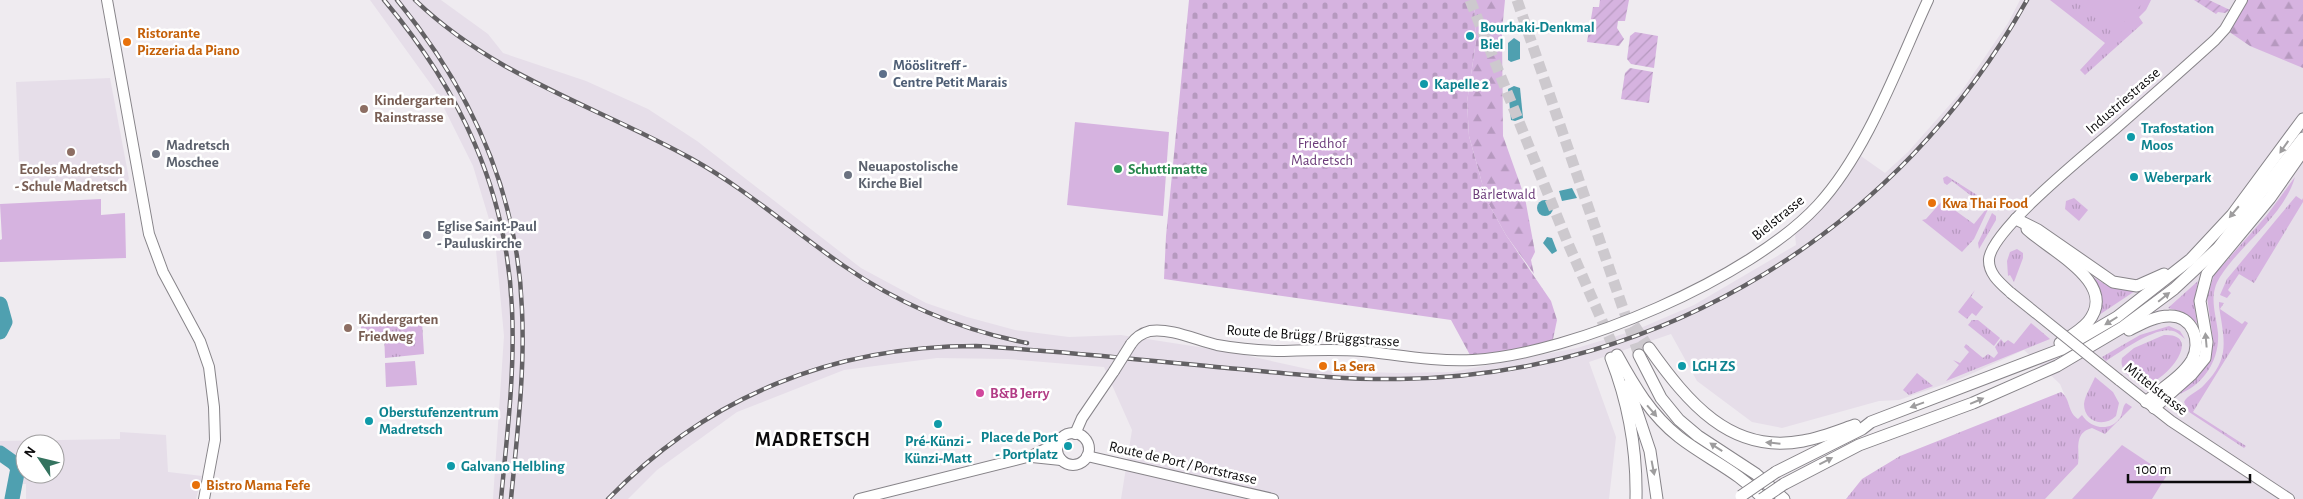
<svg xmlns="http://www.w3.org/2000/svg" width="2303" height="499" viewBox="0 0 2303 499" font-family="'Alegreya Sans',sans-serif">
	<defs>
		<pattern id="grass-tufts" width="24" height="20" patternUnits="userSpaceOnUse" patternTransform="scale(1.25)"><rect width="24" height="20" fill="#d6b3e0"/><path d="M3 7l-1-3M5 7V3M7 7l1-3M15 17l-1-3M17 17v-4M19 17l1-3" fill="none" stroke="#b699bf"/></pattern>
		<pattern id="forest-firs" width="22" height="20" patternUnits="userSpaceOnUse" patternTransform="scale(1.25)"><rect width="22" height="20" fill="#d6b3e0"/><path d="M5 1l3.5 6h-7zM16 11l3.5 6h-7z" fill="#b699bf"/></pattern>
		<pattern id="cemetery-stones" width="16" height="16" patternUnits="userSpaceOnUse" patternTransform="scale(1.25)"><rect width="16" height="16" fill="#d6b3e0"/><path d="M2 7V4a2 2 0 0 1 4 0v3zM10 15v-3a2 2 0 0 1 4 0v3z" fill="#b699bf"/></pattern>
		<pattern id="garden-furrows" width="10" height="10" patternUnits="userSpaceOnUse" patternTransform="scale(1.25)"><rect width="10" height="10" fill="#d6b3e0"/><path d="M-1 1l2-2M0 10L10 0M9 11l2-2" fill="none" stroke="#b699bf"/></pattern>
	</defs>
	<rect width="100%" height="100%" fill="#efebf0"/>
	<g fill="#e6dee9" fill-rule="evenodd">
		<path d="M370,0H441L488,34L503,53L586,81L648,109L697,141L861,268L926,303L967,317L1015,330L1069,337L1121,335L1231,352L1312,370L1396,373L1452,372L1577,348L1636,330L1694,305L1796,245L1795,234L1831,199L1858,154L1885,173L1908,152L1961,92L2008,23L2020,0H2242L2296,64L2303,68V499H1948L2070,408L2060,384L2024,350L1962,378L1899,400L1879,401L1782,428L1752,422L1697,381L1671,334L1589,362L1616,437L1609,499H1121L1132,430L1104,367L1008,359L937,358L844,370L737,412L657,470L628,499H493L504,336L495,239L473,166L435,90Z"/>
		<path d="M110,78L129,179L126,183L20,187L16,82Z"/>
		<path d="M120,432L166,435L168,472L202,476L196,499H26V484H18L22,474L20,463L0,448V441L120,439ZM25,444H55V474H25Z"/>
	</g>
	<g fill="url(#grass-tufts)">
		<path d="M2050,0H2151L2146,10L2139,17L2143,23L2085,75L2080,70L2105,43Z"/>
		<path d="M1947,176L1977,195L1979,200L1989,207L1974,239L1962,252L1922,220L1926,219L1942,201L1974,224L1987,208L1952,181L1947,185L1944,183L1943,178Z"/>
		<path d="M2295,177C2283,218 2242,242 2220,277C2208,296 2216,313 2218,333C2220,360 2203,386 2177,395L2203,370L2209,358L2213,339L2207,297L2214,275L2267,215Z"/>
		<path d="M2296,196L2302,200L2303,198V202L2254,283L2239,274L2228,290L2231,293L2227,298L2220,295L2227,279Z"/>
		<path d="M2074,198L2088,210L2079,221L2065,209L2066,201Z"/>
		<path d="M1992,213L1996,216V220L1979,249L1978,243Z"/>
		<path d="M2017,249L2023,253V258L2014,282L2010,275L2008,276L2007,261L2010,252Z"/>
		<path d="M2090,275L2111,288L2135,291L2096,317Z"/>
		<path d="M2198,281L2194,303L2197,323L2183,312L2168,308Z"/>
		<path d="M1975,290L1971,297L1983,307L1976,316L1972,313L1967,319L1958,312Z"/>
		<path d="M2219,302L2224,303L2220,309L2242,324L2245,321L2248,323L2193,412L2246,446L2244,448L2189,412L2184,402C2187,395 2199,391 2204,385C2231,358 2224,340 2219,306Z"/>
		<path d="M361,315L422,321L424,354L385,358L384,332L374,334L373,337H361Z"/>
		<path d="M1972,320H1978L2000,338L1994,346L1968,325Z"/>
		<path d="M2031,323L2050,339L1946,381L1959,365L1953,360L1960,363L1969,352L1964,347L1966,344L1983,358L1988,354L1994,358L1998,353L1995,347L2001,339L2004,343L2008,340L2014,344Z"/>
		<path d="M2169,326L2180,331L2185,339C2182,337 2178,332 2173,331C2155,326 2121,352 2106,361L2102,357L2140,335Z"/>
		<path d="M2164,335C2206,333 2164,386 2141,385C2132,379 2119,371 2122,358L2134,348Z"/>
		<path d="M1917,373L1933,386L1909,395L1903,390Z"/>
		<path d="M2095,377L2113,392L2119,403L2116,416C2104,428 2084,422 2084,404C2085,395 2092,385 2095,377Z"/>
		<path d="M2061,392C2071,399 2067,412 2078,419L2082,415C2091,429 2110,432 2120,418C2123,413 2122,407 2126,403L2132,407L2105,434L2092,428C2073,433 2080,450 2078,464L2045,499H1846L1862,479L1900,456Z"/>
	</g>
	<g fill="url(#forest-firs)">
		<path d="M1474,0H1505L1502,31L1503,136L1525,198L1535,252L1531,260L1534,274L1506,235L1487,201L1469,136L1467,102L1476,41Z"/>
		<path d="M2242,0H2303V68L2250,46L2225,29Z"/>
	</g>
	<path fill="url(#cemetery-stones)" d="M1189,0H1474L1476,41L1467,102L1469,136L1487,201L1506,235L1551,301L1557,320L1552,344L1506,352L1470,355L1451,320L1164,279L1166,236Z"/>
	<g fill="#d6b3e0">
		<path d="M2074,0H2146L2113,33Z"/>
		<path d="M1075,122L1169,132L1163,216L1067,205Z"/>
		<path d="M101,199V215L125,213L126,258L0,262V240L2,239L0,204Z"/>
		<path d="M415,361L417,385L386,387L385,363Z"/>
		<path d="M2122,445L2167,475L2152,499H2072Z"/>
	</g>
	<g fill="url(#garden-furrows)">
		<path d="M1600,0H1629L1625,21H1618L1617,28L1624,39L1619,46L1587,42L1593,7H1599Z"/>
		<path d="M2194,0H2209L2230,10L2225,13L2218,12L2216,14Z"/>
		<path d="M1635,32L1658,36L1654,68L1631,64L1627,59L1630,36Z"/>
		<path d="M1630,68L1653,72L1649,103L1621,99L1625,73Z"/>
	</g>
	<g fill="#4fa0b0">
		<path d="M1514,38L1520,42V59L1511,62L1508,60V43Z"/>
		<path d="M1514,86L1520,88L1523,118L1515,121L1511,120L1508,89Z"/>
		<path d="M1572,188L1577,198L1562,201L1559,191Z"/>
		<circle cx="1545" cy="208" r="8"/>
		<path d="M1547,237L1552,238L1557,251L1552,254L1543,243Z"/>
	</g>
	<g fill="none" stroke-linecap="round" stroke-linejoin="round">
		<g stroke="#4fa0b0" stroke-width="15">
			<path d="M0,304L5,322L0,332"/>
			<path d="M0,453L14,463L18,468L12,499"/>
		</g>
		<g stroke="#cdc9ce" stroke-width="11" stroke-dasharray="11 5.5" stroke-linecap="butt">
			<path d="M1470,0L1567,241L1617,355"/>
			<path d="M1517,0L1639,355"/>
			<path d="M1634,325L1649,348"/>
		</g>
		<g stroke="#878489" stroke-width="12">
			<g id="major">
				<path d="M107,0L149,234L163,272L200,341L209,367L214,407L215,440L204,499"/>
				<path d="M2011,293C2001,284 1988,274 1989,259C1992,229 2090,151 2115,129C2149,99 2182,70 2215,40L2225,29L2242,0"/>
				<path d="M1131,344C1136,337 1142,333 1150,331C1171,328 1196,340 1217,345C1239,349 1262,351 1284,351C1310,350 1336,349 1362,351C1399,355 1436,362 1473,360C1573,354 1751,278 1818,205C1867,152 1898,65 1928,0"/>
				<path d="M2119,380L2171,421L2289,499"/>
				<circle cx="1073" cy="449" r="16"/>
				<path d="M1075,434L1082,418L1114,371"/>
				<path d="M1087,456L1273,499"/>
				<path d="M1032,457L1061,460"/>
				<path d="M859,499L1031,456L1058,443"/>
			</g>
		</g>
		<g stroke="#878489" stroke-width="13">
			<g id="highway">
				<path d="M2016,219L2038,230L2113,282L2137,286L2164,274"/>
				<path d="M2027,229C2050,251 2120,283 2088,322C2080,331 2069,337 2060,343"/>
				<path d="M2129,330C2141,324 2155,316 2169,316C2193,315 2202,342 2192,360C2182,377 2160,389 2146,402"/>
				<path d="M1649,348C1687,401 1730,455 1803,441C1821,438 1838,431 1855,425"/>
				<path d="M1617,355C1634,386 1651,415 1679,437C1707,459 1740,472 1763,499"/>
				<path d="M1639,355L1661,398L1679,420L1698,436L1756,474L1784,499"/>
				<path d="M1611,358C1629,404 1637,450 1636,499"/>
				<path d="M1628,385L1650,451L1657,499"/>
				<path d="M2154,408L2191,375L2205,358L2207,342L2200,301L2207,274L2270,198L2303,151"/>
				<path d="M1776,472L1862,429L1871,422L2062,349L2117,317L2191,259L2232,215L2303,119"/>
				<path d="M1784,484L1859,445L1973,403L2057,366L2123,327L2174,289L2218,248L2303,138"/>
			</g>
		</g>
		<use href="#major" stroke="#fff" stroke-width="10"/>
		<use href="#highway" stroke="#fff" stroke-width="11"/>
		<g stroke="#636164" stroke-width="4.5">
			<g id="rail">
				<path d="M384,0C460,90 507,190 512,309C515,372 507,436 501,499"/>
				<path d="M397,0C470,89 518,193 522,310C525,373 517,436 511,499"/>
				<path d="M415,0C496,78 597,106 692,159C746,189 793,231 844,266C899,304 961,330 1027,343"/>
				<path d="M608,499C708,396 833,346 976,346C1063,351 1151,361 1239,369C1292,374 1346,380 1400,379C1663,376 1900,228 2027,0"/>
			</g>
		</g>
		<use href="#rail" stroke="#fff" stroke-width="2.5" stroke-dasharray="8" stroke-linecap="butt"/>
		<g stroke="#878489" stroke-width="12" stroke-linecap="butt">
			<g id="major-bridge">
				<path d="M2011,293L2119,380"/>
				<path d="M1114,371L1131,344"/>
			</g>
		</g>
		<g stroke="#878489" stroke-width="13" stroke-linecap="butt">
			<g id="highway-bridge">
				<path d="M1741,496L1776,472"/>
				<path d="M1762,499L1784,484"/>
			</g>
		</g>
		<use href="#major-bridge" stroke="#fff" stroke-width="10"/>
		<use href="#highway-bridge" stroke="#fff" stroke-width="11"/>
	</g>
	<defs><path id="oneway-solid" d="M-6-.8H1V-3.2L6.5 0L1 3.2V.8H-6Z" transform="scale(1.25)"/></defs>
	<g fill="#9e9d9e">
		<use href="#oneway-solid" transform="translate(2284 147) rotate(125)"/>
		<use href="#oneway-solid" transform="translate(2234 212) rotate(130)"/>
		<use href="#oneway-solid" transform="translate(2164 297) rotate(-39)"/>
		<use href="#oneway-solid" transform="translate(2111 321) rotate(148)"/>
		<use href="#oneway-solid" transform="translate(2206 340) rotate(-95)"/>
		<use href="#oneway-solid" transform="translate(1977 401) rotate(-23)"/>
		<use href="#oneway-solid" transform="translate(1917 405) rotate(160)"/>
		<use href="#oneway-solid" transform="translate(1652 411) rotate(49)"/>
		<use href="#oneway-solid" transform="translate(1773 443) rotate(-174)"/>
		<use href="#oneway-solid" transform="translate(1716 447) rotate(-147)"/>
		<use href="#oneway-solid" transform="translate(1826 461) rotate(-27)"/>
		<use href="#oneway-solid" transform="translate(1653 468) rotate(79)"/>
	</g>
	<g fill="#0f9aa8" stroke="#fff" stroke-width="2">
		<circle cx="1470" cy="36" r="5"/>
		<circle cx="1424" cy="84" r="5"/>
		<circle cx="2131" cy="137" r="5"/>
		<circle cx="2134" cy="177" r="5"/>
		<circle cx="1682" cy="366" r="5"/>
		<circle cx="369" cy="421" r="5"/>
		<circle cx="938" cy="424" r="5"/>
		<circle cx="1068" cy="446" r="5"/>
		<circle cx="451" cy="466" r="5"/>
	</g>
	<g fill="#e8710a" stroke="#fff" stroke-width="2">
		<circle cx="127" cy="42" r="5"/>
		<circle cx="1932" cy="203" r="5"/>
		<circle cx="1323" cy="366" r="5"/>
		<circle cx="196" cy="485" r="5"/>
	</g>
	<circle fill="#5c6f8a" stroke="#fff" stroke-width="2" cx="883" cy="74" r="5"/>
	<g fill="#8d6e63" stroke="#fff" stroke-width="2">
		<circle cx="364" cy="109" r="5"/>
		<circle cx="71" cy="152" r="5"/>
		<circle cx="348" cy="328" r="5"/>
	</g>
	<g fill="#6b7280" stroke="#fff" stroke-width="2">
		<circle cx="156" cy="154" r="5"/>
		<circle cx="848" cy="175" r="5"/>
		<circle cx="427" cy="235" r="5"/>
	</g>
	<circle fill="#2e9e5b" stroke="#fff" stroke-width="2" cx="1118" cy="169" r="5"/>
	<circle fill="#d1479c" stroke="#fff" stroke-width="2" cx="980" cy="393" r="5"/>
	<g text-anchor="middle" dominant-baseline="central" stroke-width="5" stroke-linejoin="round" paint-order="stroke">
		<g font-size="15" font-weight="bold" fill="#0d838f" stroke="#fff" text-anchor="start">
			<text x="1480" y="27">Bourbaki-Denkmal<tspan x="1480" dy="17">Biel</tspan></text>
			<text x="1434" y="84">Kapelle 2</text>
			<text x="2141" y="128">Trafostation<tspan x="2141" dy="17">Moos</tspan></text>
			<text x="2144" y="177">Weberpark</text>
			<text x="1692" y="366">LGH ZS</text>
			<text x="379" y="412">Oberstufenzentrum<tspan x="379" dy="17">Madretsch</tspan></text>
			<text x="1058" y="437" text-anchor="end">Place de Port<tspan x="1058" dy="17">- Portplatz</tspan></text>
			<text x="938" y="441" text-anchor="middle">Pré-Künzi -<tspan x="938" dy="17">Künzi-Matt</tspan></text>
			<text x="461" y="466">Galvano Helbling</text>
		</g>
		<g font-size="15" font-weight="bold" fill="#c56008" stroke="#fff" text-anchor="start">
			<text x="137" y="33">Ristorante<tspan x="137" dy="17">Pizzeria da Piano</tspan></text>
			<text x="1942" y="203">Kwa Thai Food</text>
			<text x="1333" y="366">La Sera</text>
			<text x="206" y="485">Bistro Mama Fefe</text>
		</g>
		<g font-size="15" font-weight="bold" fill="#4e5e75" stroke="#fff" text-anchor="start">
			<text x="893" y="65">Mööslitreff -<tspan x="893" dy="17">Centre Petit Marais</tspan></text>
		</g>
		<g font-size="15" font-weight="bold" fill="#785e54" stroke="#fff" text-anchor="start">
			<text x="374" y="100">Kindergarten<tspan x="374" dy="17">Rainstrasse</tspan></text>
			<text x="71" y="169" text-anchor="middle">Ecoles Madretsch<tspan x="71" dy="17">- Schule Madretsch</tspan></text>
			<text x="358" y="319">Kindergarten<tspan x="358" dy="17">Friedweg</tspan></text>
		</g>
		<g font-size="15" fill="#0c0b0c" stroke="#fff">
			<text transform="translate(2123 101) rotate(-41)">Industriestrasse</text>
			<text transform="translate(1778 218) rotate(-39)">Bielstrasse</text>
			<text transform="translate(1313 336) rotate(4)">Route de Brügg / Brüggstrasse</text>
			<text transform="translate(2156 389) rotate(38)">Mittelstrasse</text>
			<text transform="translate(1183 463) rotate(13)">Route de Port / Portstrasse</text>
		</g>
		<g font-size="15" fill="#6c3c7a" stroke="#fff">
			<text x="1322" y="143">Friedhof<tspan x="1322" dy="17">Madretsch</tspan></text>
			<text x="1504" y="194">Bärletwald</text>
		</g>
		<g font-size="15" font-weight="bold" fill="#5b616d" stroke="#fff" text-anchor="start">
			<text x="166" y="145">Madretsch<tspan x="166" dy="17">Moschee</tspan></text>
			<text x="858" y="166">Neuapostolische<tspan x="858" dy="17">Kirche Biel</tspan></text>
			<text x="437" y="226">Eglise Saint-Paul<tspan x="437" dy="17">- Pauluskirche</tspan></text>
		</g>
		<g font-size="15" font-weight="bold" fill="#27864d" stroke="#fff" text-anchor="start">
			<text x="1128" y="169">Schuttimatte</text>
		</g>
		<g font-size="15" font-weight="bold" fill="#b23c85" stroke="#fff" text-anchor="start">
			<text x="990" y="393">B&amp;B Jerry</text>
		</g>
		<g font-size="20" font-weight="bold" letter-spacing="1" fill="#0c0b0c" stroke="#fff">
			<text x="813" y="440">MADRETSCH</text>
		</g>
	</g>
	<g transform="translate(40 459) rotate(305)"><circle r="24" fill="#ffffff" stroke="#9e9d9e"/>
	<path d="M0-4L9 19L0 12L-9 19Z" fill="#34735f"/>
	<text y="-8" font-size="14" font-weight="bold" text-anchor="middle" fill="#0c0b0c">N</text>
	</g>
	<path d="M2128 474v8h122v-8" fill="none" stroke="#0c0b0c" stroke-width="2.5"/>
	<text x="2136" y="474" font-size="15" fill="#0c0b0c" stroke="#ffffff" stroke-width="4" paint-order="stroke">100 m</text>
</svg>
